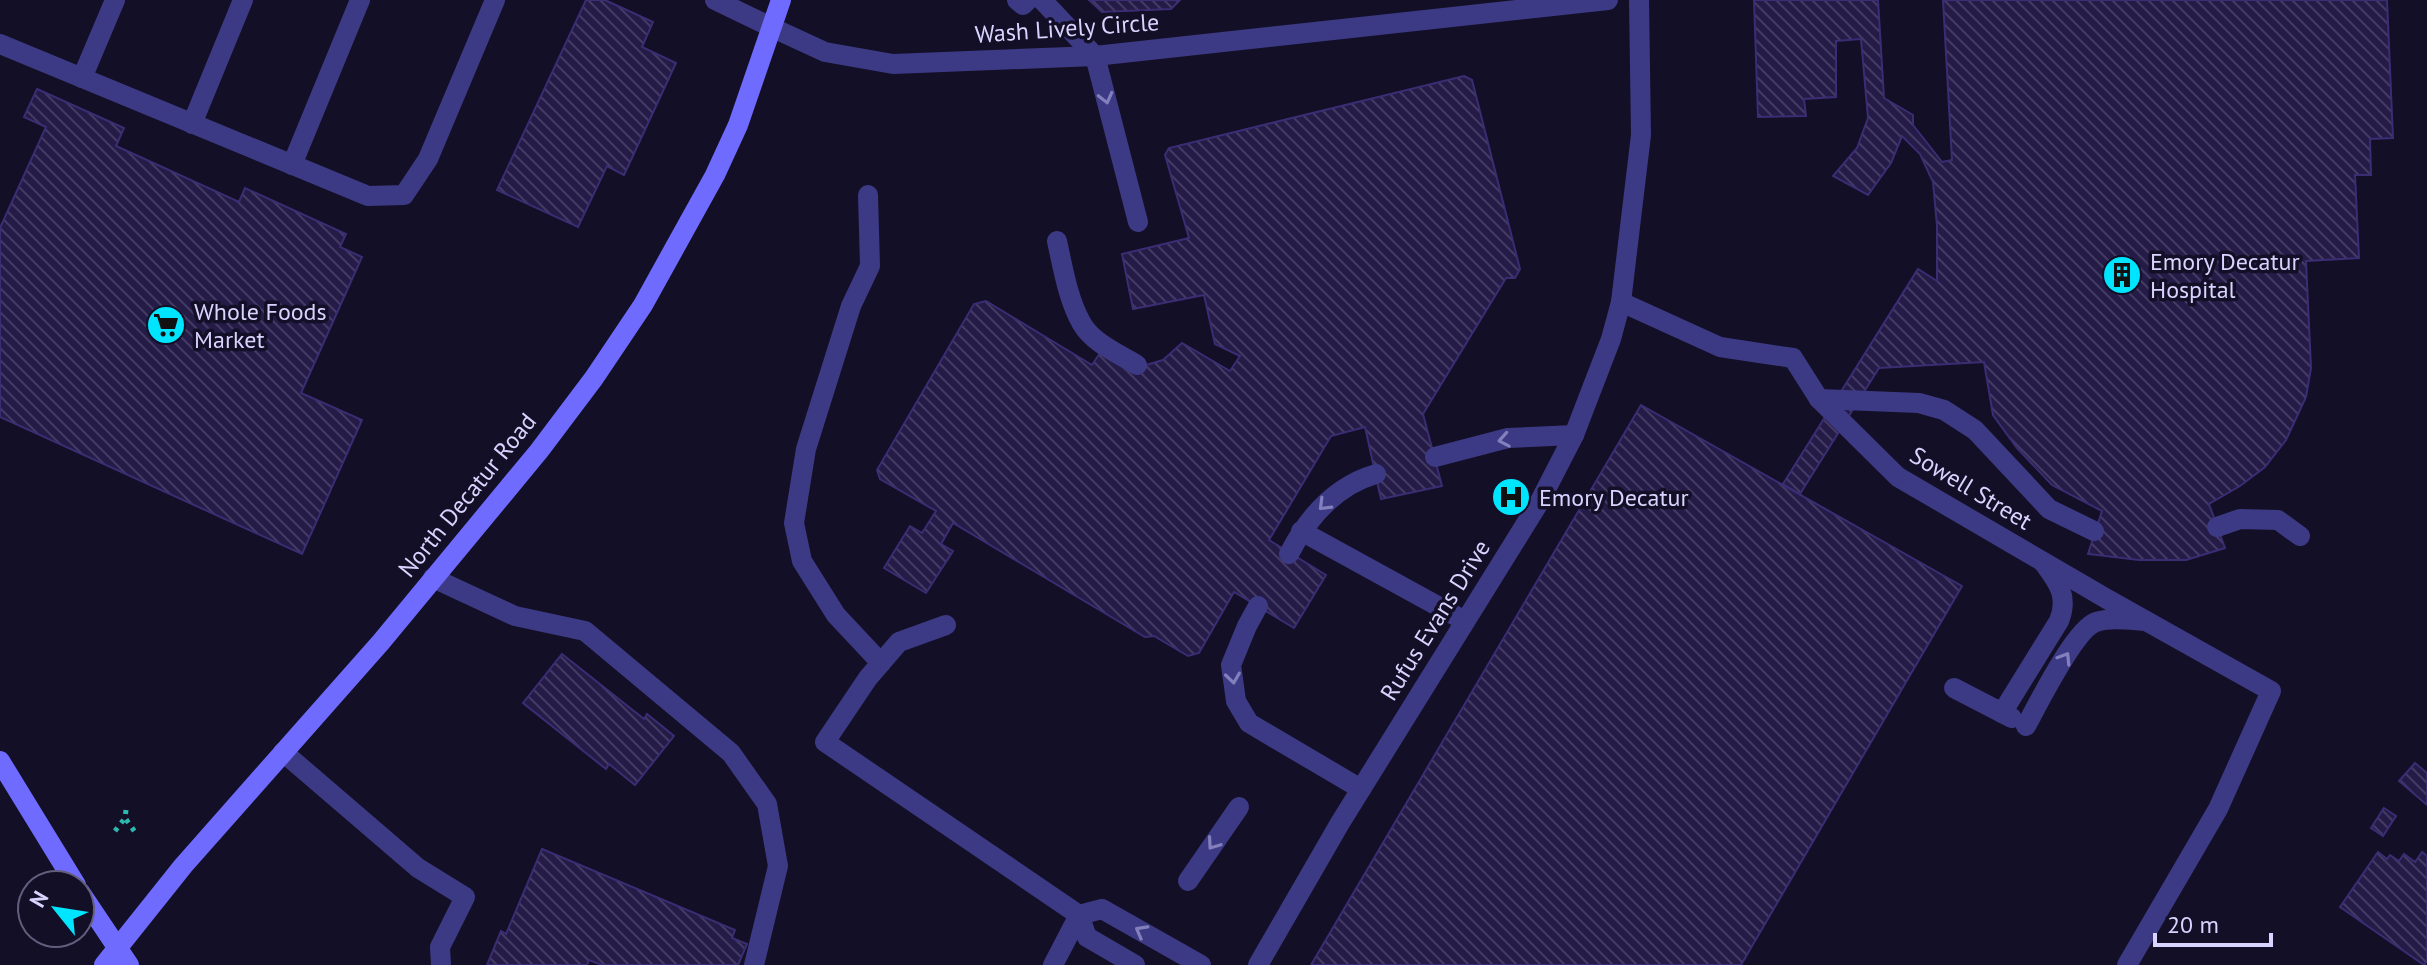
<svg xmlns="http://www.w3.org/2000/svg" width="2427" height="965" viewBox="0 0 2427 965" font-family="'PT Sans',sans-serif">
	<defs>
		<pattern id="building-back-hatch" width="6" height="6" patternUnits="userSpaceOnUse" patternTransform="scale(2)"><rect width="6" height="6" fill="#241b47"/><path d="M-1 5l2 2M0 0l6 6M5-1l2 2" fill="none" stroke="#433b63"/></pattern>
	</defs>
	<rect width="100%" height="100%" fill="#130f26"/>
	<g fill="url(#building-back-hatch)" stroke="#3b2d73" stroke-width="2">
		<path d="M586,0H605L653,22L642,47L676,63L624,175L607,166L578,227L497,190Z"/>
		<path d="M1089,0H1180L1171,9L1102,12Z"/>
		<path d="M1754,0H1878L1884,98L1913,115V125L1942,162L1952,160L1943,0H2387L2393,138L2370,139L2371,175H2355L2359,258L2306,261L2311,368L2306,397L2286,440L2265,467L2240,486L2209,504L2225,548L2186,560H2139L2088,554L2102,511L2052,485L2017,448L1993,415L1984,362L1879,368L1800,494L1783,484L1918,269L1937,281V226L1933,182L1920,154L1902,136L1891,163L1868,195L1833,176L1857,148L1868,118L1861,39L1836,41V97L1804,99L1806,116L1758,117Z"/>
		<path d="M1464,76L1472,80L1520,269L1515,278H1506L1423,414L1442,486L1381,499L1365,427L1331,436L1269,540L1326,575L1294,628L1234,592L1199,653L1188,656L1154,636L1145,637L953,523L941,544L953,551L926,593L884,568L910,526L922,533L936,511L880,479L877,470L974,304L986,301L1092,365L1100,353L1136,368L1163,360L1182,343L1230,371L1240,356L1215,344L1204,295L1133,309L1122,254L1189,238L1165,155L1169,148Z"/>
		<path d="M37,89L124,128L116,146L239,202L245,188L346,234L340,247L362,257L301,393L362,420L302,554L0,417V228L46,127L24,117Z"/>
		<path d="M1641,405L1962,586L1741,965H1311Z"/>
		<path d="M562,654L644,719L647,714L674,736L635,785L609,764L606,769L523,703Z"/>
		<path d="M2415,763L2427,773V805L2399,781Z"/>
		<path d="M2384,808L2396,816L2383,836L2371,828Z"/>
		<path d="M542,849L735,930L732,938L747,944L738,965H602L589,960L587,965H487L501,931L506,934Z"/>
		<path d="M2378,852L2387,859L2390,855L2399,861L2404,854L2415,862L2422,852L2427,856V961L2424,965L2340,907Z"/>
	</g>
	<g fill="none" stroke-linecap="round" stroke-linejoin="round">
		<g stroke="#2fb8b0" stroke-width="5" stroke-dasharray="4 6" stroke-linecap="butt">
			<path d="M126,810L125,818L135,832"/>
			<path d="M115,831L125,818"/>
		</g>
		<g stroke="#3d3a85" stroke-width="20">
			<path d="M715,0L773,28"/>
			<path d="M1017,0L1023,5L1028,0"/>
			<path d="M1042,0L1095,56L1138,222"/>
			<path d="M0,44L368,196L404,195L428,159L495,0"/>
			<path d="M82,78L115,0"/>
			<path d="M192,124L243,0"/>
			<path d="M292,165L360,0"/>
			<path d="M868,195L870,266L851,306L806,449L794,523L802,561L836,615L881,663"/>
			<path d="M1057,241C1063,268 1068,300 1082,324C1093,343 1119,354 1137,365"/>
			<path d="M1819,399L1919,403L1944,410L1975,430L2049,509L2094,531"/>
			<path d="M1435,457L1508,438L1574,435"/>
			<path d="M2217,527L2240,519L2278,520L2300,536"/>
			<path d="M1301,531L1465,621"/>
			<path d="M1289,554C1308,517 1335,486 1376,474"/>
			<path d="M433,578L515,616L585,631L731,753L767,804L778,866L754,965"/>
			<path d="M1258,606L1247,626L1231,665L1236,701L1249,723L1361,789"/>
			<path d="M946,625L899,642L868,678L825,742L1079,915L1087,937L1135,965"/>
			<path d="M1954,688L2012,718"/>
			<path d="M2002,713L2059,621C2069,596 2058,582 2043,562"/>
			<path d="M2026,726C2038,704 2075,629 2096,622C2111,617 2130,620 2146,621"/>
			<path d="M283,752L418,868L465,897L440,947L441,965"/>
			<path d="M1188,881L1239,807"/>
			<path d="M1053,965L1079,915L1102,909L1201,965"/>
		</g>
		<g stroke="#3d3a85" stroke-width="20">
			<path d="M773,28L825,52L893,64L1095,56L1608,0"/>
			<path d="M1621,302L1720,347L1793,358L1819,399L1898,477L2107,599L2271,691L2218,809L2127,965"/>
			<path d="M1258,965L1340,823L1540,501L1574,435L1611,339L1621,302L1641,135L1639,0"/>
		</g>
		<g stroke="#6f6bff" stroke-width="20">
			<path d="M0,761L76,885"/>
			<path d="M80,892L129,965"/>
			<path d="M104,965L183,866L381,642L539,451L594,378L643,305L715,175L738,125L781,0"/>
		</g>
	</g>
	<defs><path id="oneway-chevron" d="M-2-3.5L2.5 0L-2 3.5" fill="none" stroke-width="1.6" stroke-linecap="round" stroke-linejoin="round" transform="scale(2)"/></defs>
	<g stroke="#837fbc">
		<use href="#oneway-chevron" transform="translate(1106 98) rotate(76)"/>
		<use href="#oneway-chevron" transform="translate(1504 440) rotate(170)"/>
		<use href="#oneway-chevron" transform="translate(1324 505) rotate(135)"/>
		<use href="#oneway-chevron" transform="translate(2065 658) rotate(-58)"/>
		<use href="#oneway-chevron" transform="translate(1233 678) rotate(82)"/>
		<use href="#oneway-chevron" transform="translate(1213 844) rotate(125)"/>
		<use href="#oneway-chevron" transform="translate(1141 931) rotate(-151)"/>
	</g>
	<defs>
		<g id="building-disc" transform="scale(2)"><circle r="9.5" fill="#00e5ff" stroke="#130f26"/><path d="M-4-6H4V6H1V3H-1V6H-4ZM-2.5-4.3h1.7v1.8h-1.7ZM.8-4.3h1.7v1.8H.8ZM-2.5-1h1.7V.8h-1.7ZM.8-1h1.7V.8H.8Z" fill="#111"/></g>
		<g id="supermarket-disc" transform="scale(2)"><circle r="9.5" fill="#00e5ff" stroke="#130f26"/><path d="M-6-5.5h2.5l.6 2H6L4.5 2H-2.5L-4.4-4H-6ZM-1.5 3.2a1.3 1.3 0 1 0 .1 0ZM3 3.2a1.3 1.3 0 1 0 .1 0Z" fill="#111"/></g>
		<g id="hospital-disc" transform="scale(2)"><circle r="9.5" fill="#00e5ff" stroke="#130f26"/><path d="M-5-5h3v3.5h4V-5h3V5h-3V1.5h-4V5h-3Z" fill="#111"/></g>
	</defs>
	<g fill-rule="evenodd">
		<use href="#building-disc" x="2122" y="275"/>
		<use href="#supermarket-disc" x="166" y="325"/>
		<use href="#hospital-disc" x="1511" y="497"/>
	</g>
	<g text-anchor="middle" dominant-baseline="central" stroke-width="7" stroke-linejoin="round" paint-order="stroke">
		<g font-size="24" fill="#d9d4ff" stroke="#130f26">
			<text transform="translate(1067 28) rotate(-4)">Wash Lively Circle</text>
			<text transform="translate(1971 488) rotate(31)">Sowell Street</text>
			<text transform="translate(467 495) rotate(-51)">North Decatur Road</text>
			<text transform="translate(1435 620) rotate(-58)">Rufus Evans Drive</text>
		</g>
		<g font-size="24" fill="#d9d4ff" stroke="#130f26" text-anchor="start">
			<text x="2150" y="261">Emory Decatur<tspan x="2150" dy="28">Hospital</tspan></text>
			<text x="194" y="311">Whole Foods<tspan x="194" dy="28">Market</tspan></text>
			<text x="1539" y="497">Emory Decatur</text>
		</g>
	</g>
	<g transform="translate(56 909) rotate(300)"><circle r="38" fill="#130f26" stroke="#625e7d" stroke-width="2"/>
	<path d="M0-6L14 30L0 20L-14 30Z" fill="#00e5ff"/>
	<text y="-12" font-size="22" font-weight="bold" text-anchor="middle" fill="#d9d4ff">N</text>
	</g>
	<path d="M2155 933v12h116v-12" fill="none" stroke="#d9d4ff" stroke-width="4"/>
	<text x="2167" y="933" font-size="24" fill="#d9d4ff" stroke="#130f26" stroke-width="6" paint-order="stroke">20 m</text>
</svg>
